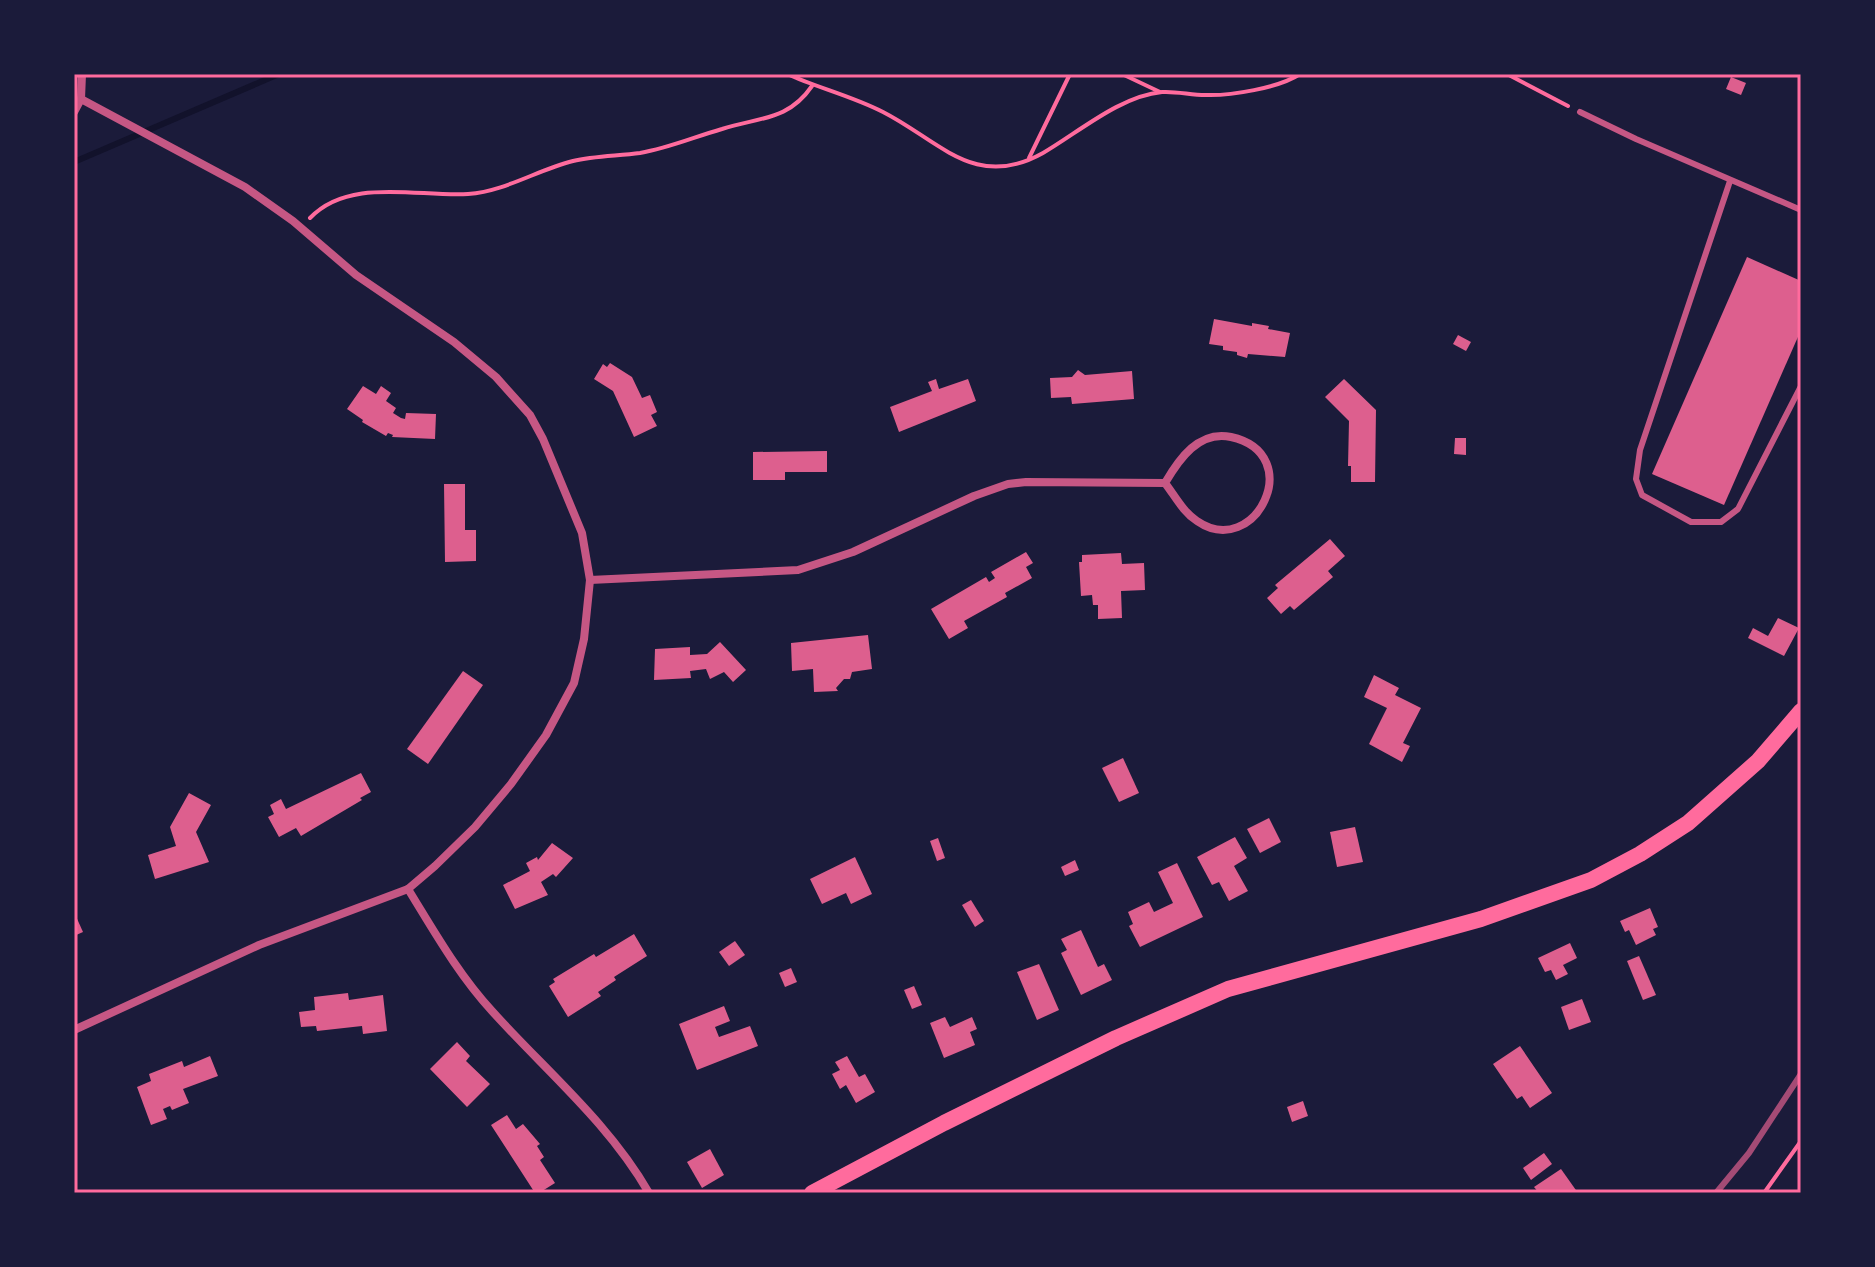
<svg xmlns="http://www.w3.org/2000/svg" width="1875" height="1267" viewBox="0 0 1875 1267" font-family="Signika,sans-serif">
	<rect width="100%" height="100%" fill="#1b1b3a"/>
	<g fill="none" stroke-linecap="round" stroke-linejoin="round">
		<path stroke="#12122b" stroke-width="6" d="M74,162L279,74"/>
	</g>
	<g fill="#dd5f8e">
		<path d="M1731,77L1746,83L1741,95L1726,89Z"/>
		<path d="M1747,257L1801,281V330L1724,505L1652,474Z"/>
		<path d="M1214,319L1252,326V323L1269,326L1268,329L1290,333L1285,357L1248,354L1247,358L1237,355V352L1223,350V346L1209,344Z"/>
		<path d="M1458,335L1471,342L1466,351L1453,344Z"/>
		<path d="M610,363L632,377L642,398L650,395L657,412L651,415L657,426L634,437L613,391L594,379L603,364L607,367Z"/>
		<path d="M1078,370L1085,375L1132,371L1134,399L1072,404L1071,397L1051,398L1050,378L1072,377Z"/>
		<path d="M936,379L939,389L968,379L976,401L899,432L890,407L932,391L928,382Z"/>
		<path d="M1344,379L1376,410L1375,482H1351V466H1348L1349,421L1325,397Z"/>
		<path d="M363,386L376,394L381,386L391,393L386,401L396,408L393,413L401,418L405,419L406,413L436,414L435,439L392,437L393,435L388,433L386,436L362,422L363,420L347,409Z"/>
		<path d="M1455,438H1466V455L1454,454Z"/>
		<path d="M827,451V472H785V480H753V452Z"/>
		<path d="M444,484H465V530H476V561L445,562Z"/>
		<path d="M1330,539L1345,556L1328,571L1333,577L1294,610L1290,606L1281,614L1267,598L1278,588L1275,585Z"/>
		<path d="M1026,552L1033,563L1026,567L1032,578L1005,593L1007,597L964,621L968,628L949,639L931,609L986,577L989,582L995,578L991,572Z"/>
		<path d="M1121,553L1122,564L1144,563L1145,590L1121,591L1122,618L1098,619V605H1093L1092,595L1081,596L1079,562H1082V555Z"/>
		<path d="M1778,618L1799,628L1784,656L1748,638L1753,628L1768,636Z"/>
		<path d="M868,635L872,669L852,672L850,679H844L836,688L838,691L814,692L813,669L792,671L791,643Z"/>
		<path d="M720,642L746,670L733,682L724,672L710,679L706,669L690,671L691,678L654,680L655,649L690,647V655L707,654Z"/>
		<path d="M463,671L483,685L428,764L407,749Z"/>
		<path d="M1374,675L1399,688L1395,695L1421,708L1403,743L1410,746L1402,762L1369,744L1387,708L1364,697Z"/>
		<path d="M1123,758L1139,793L1119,802L1102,768Z"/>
		<path d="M361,773L371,792L360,798L362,800L301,836L296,828L279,837L268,817L274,814L270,805L281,799L286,809Z"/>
		<path d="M189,793L211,805L196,832L209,862L155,879L148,855L176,846L170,827Z"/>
		<path d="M1269,818L1281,842L1260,853L1247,829Z"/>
		<path d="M1355,827L1363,862L1337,867L1330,832Z"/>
		<path d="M1235,837L1247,858L1234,866L1248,891L1229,901L1219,882L1212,885L1197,857Z"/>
		<path d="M938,838L945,858L937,861L930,841Z"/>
		<path d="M552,843L573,858L556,877L553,874L541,882L548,895L515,909L503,885L530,871L526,863L537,857L538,860Z"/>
		<path d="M855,857L872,894L851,904L846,893L822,904L810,879Z"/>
		<path d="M1075,860L1079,870L1065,876L1061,867Z"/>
		<path d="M1177,863L1203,917L1140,947L1129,926L1133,924L1128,912L1149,902L1154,912L1173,903L1158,872Z"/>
		<path d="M971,900L984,921L975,927L962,905Z"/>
		<path d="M1650,908L1658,927L1653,929L1656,935L1636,945L1629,930L1625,932L1620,921Z"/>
		<path d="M74,912L83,932L74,936Z"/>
		<path d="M1081,930L1098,967L1104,964L1112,980L1081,995L1061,953L1067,950L1061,939Z"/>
		<path d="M634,934L647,956L614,977L616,980L598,992L601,996L568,1017L549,986L555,982L553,979L594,954L596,957Z"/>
		<path d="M735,941L745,955L729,966L719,952Z"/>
		<path d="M1570,943L1577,958L1563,965L1568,974L1556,980L1551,970L1545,972L1538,958Z"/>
		<path d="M1639,956L1656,995L1643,1000L1627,961Z"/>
		<path d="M1039,964L1059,1010L1037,1020L1017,972Z"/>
		<path d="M791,968L797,982L785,987L779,973Z"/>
		<path d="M914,986L922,1005L912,1009L904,990Z"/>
		<path d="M348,993L349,1000L383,995L387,1031L363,1034L362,1026L317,1031L316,1026L301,1027L299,1012L315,1010L314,997Z"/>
		<path d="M1582,999L1591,1022L1569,1030L1561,1007Z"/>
		<path d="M724,1006L730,1021L715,1027L719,1037L750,1026L758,1046L697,1070L679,1024Z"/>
		<path d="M945,1017L950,1027L972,1017L977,1029L970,1032L975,1045L944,1058L930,1023Z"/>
		<path d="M457,1042L470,1056L466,1061L490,1084L467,1107L430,1069Z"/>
		<path d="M1520,1046L1552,1093L1530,1108L1522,1096L1517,1099L1493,1064Z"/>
		<path d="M210,1056L218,1076L183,1089L189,1103L172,1110L170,1106L163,1109L167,1119L151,1125L137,1087L151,1081L149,1074L182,1061L184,1067Z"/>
		<path d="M847,1056L859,1077L865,1074L875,1092L856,1103L846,1085L840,1089L832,1074L840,1070L835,1062Z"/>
		<path d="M1303,1101L1308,1116L1292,1122L1287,1107Z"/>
		<path d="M507,1115L516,1129L523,1124L540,1144L537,1146L544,1157L540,1160L555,1183L539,1193H535L491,1125Z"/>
		<path d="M710,1149L724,1175L702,1188L687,1162Z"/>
		<path d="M1544,1153L1552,1164L1531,1180L1523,1168Z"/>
		<path d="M1561,1169L1578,1193H1539L1534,1187Z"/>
	</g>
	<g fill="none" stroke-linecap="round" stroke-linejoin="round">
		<g stroke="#ff6b9d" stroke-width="4">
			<path d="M787,74C818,88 852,96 883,112C940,141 975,191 1043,153C1079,132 1120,96 1162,92C1176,91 1191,95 1205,95C1230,96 1279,88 1300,74"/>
			<path d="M1122,74L1160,92"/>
			<path d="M1507,74L1568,106"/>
			<path d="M1029,158L1070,74"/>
			<path d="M310,218C349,177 417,197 468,194C506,191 537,170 573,161C594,156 618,156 640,153C669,148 694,137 722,129C759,117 788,121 812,86"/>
			<path d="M1764,1193L1801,1141"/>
		</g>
		<g stroke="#c65784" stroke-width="6">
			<path d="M1580,112L1636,139L1801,210"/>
			<path d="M1730,181L1640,450L1636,479L1642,495L1691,522H1721L1738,509L1801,386"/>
		</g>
		<g stroke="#c65784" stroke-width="8">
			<path d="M74,112L81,99L82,74"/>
			<path d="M590,580L798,570L853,552L974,496L1008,484L1026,482L1165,483C1175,496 1183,512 1197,521C1255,561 1308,454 1231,437C1199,430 1179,459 1165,483"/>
			<path d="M408,889C434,931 458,974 492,1011C546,1071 608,1122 649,1193"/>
			<path d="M74,1030L259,945L408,889L435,866L475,827L511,784L546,735L574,683L584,639L590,580L582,533L543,439L530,415L496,377L454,342L356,275L293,221L245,187L81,99"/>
		</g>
		<path stroke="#ff6b9d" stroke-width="16" d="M812,1193L944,1123L1116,1038L1228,989L1481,919L1591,880L1640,854L1688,823L1758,761L1801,711"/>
		<path stroke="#a44b75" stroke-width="6" d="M1716,1193L1749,1153L1801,1074"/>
	</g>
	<rect width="1875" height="1267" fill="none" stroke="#1b1b3a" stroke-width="152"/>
	<rect x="76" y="76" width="1723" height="1115" fill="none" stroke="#ff6b9d" stroke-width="3"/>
</svg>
